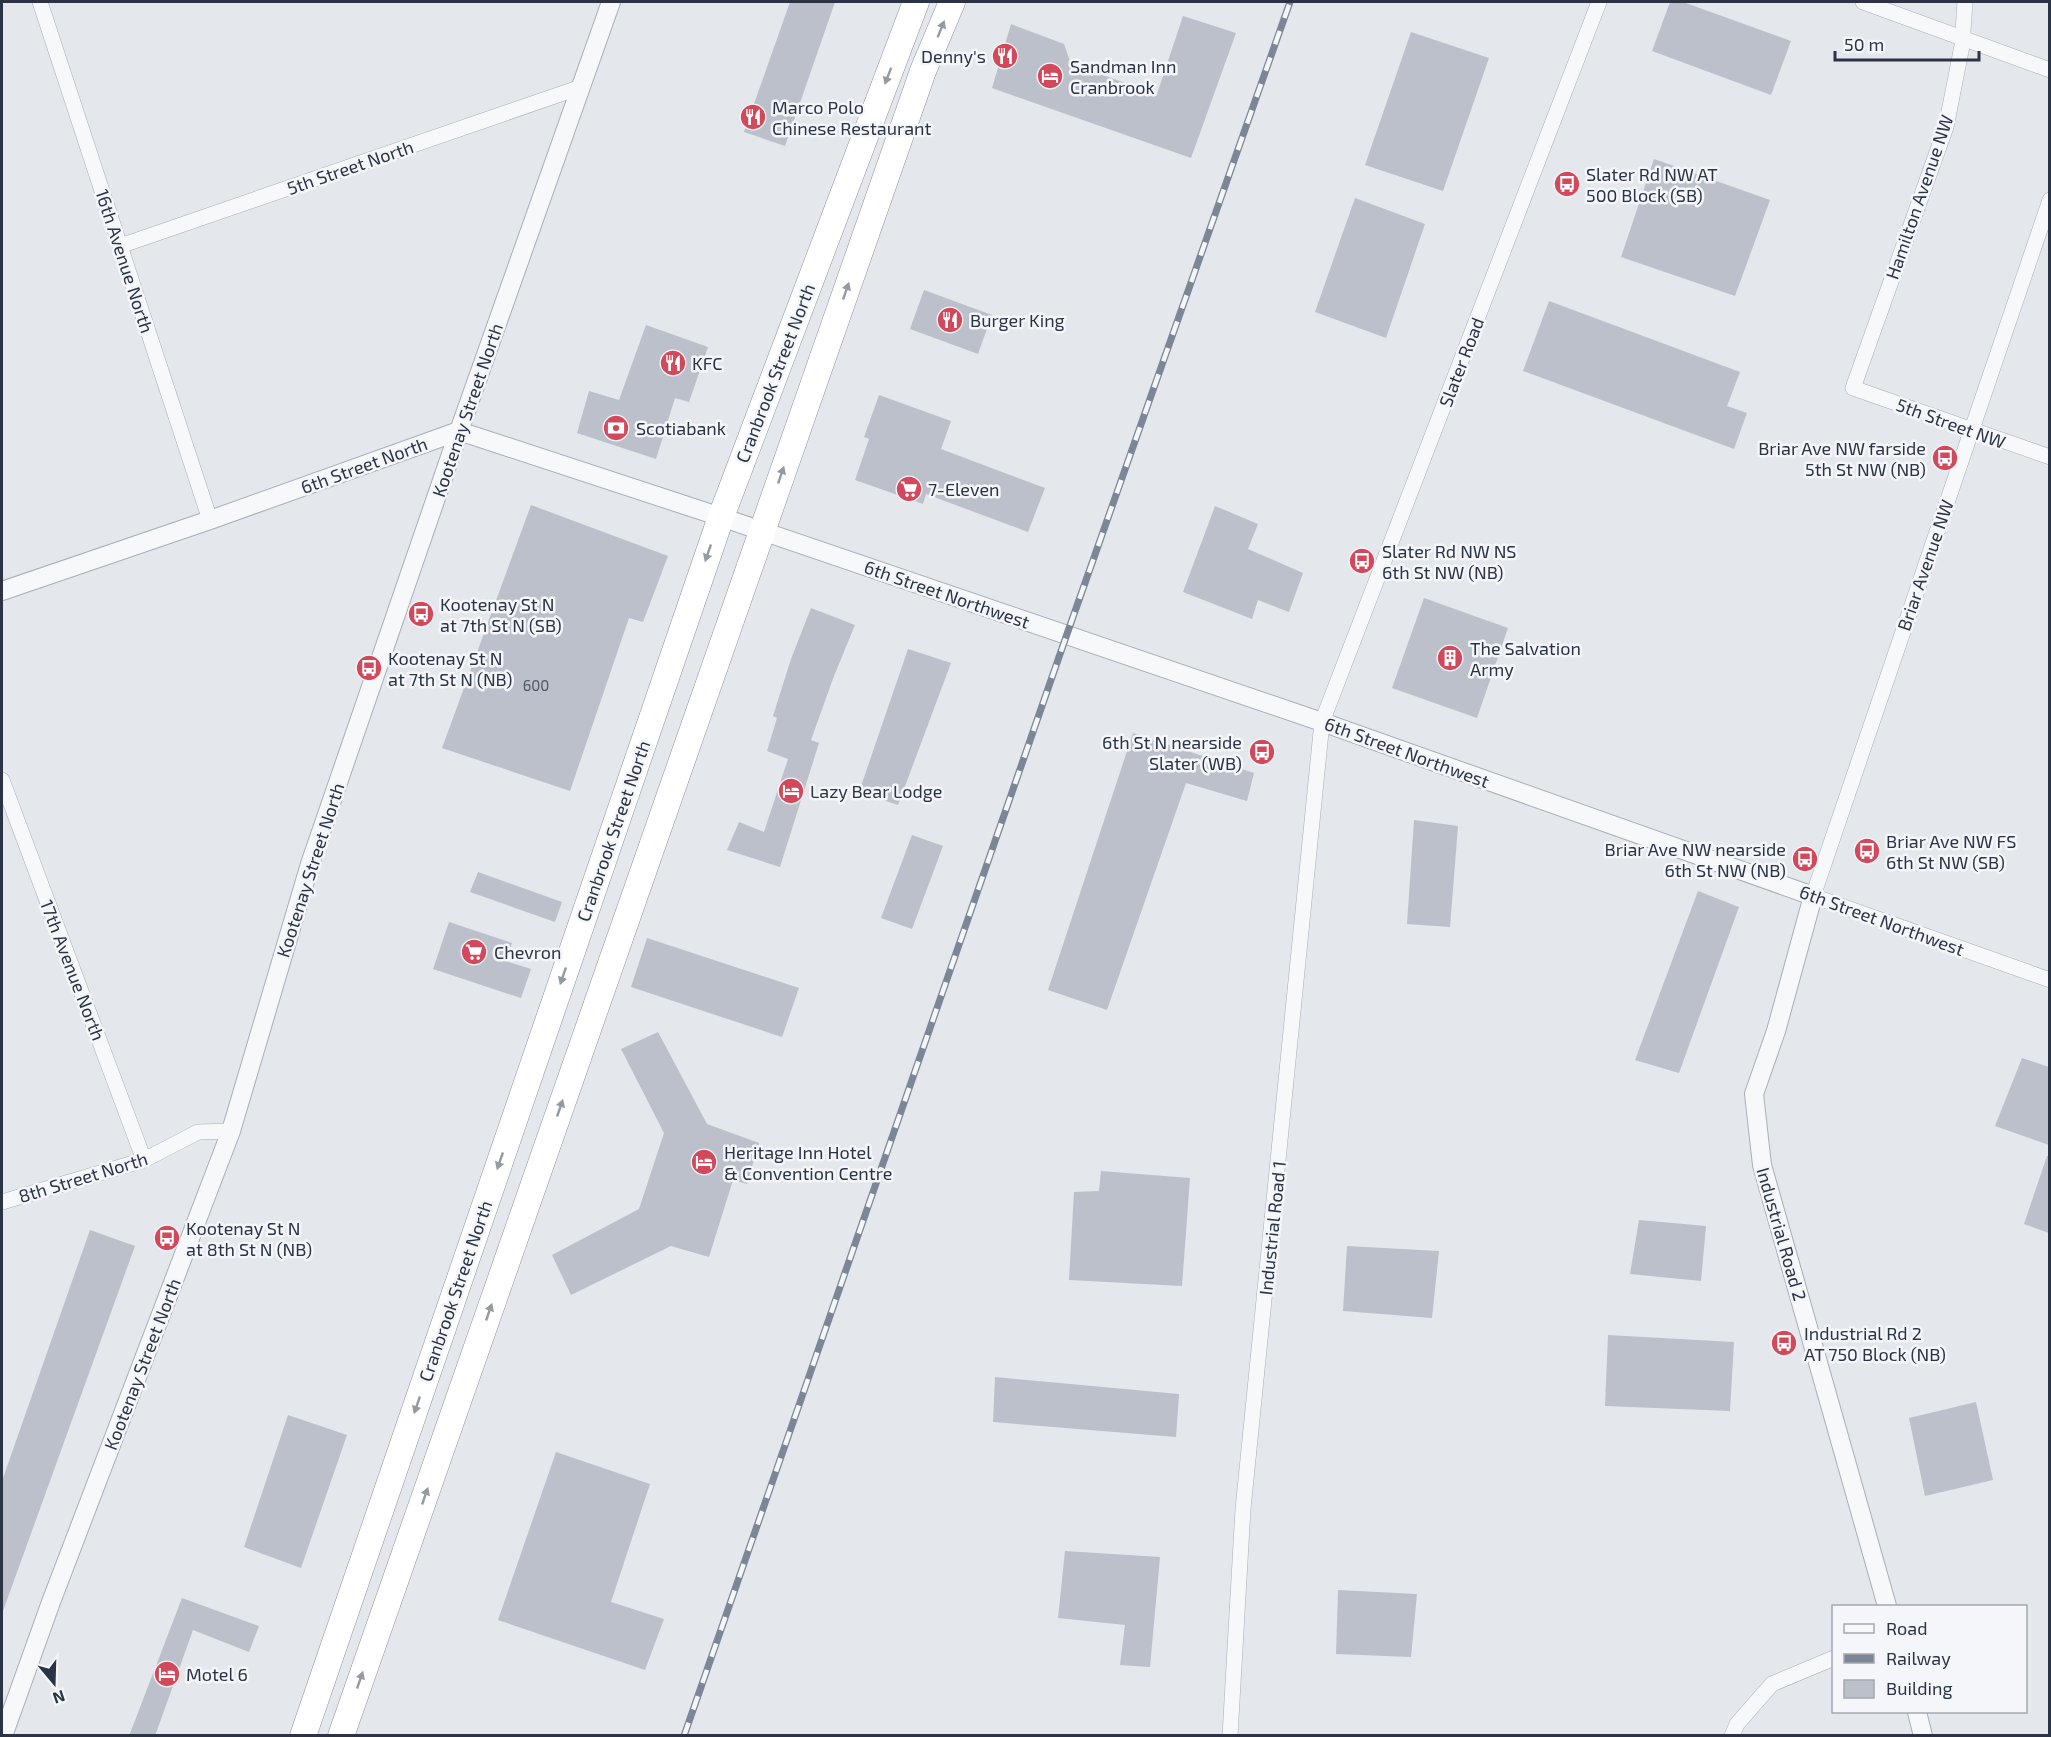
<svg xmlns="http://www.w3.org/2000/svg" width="2051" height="1737" viewBox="0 0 2051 1737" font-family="'Exo 2',sans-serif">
	<rect width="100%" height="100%" fill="#e4e7ec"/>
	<g fill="#bbc0ca">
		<path d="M790,2H835L785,146L744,132Z"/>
		<path d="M1670,2H1683L1791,41L1771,95L1652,51Z"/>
		<path d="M1183,16L1236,33L1191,158L992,88L1011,24L1064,44L1071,64L1157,94Z"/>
		<path d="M1411,32L1489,58L1443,191L1365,165Z"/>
		<path d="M1654,159L1770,200L1735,296L1621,257Z"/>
		<path d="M1355,198L1425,224L1386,338L1315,312Z"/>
		<path d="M924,290L992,315L978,354L910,329Z"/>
		<path d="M1549,301L1740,372L1727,406L1747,413L1734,449L1523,371Z"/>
		<path d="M646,325L708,347L689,402L675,398L656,459L577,433L589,391L619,400Z"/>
		<path d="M879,395L951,421L941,449L1045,488L1028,532L926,494L923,504L855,480L869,439L864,437Z"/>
		<path d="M531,505L668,556L643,622L629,618L570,791L442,748Z"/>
		<path d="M1215,506L1258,524L1248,549L1303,573L1289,612L1258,600L1252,619L1183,592Z"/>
		<path d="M1424,598L1508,628L1477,718L1392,688Z"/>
		<path d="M811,608L855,625L834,676L811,740L819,743L780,867L727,850L739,822L764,832L788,759L767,751L777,718L773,716L791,659Z"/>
		<path d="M908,649L951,663L898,805L859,792Z"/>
		<path d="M1133,733L1254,773L1247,801L1186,783L1107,1010L1048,990Z"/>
		<path d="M1414,820L1458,826L1450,927L1407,924Z"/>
		<path d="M912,835L943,846L912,929L881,918Z"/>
		<path d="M478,872L562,902L555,922L470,892Z"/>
		<path d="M1698,891L1739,907L1679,1073L1635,1060Z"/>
		<path d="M449,922L512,943L506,961L531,969L521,998L433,969Z"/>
		<path d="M647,938L799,988L782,1037L631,987Z"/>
		<path d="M658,1032L707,1124L759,1143L747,1184L733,1180L709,1257L671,1246L571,1295L552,1255L639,1209L664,1133L621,1049Z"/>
		<path d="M2022,1058L2049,1067V1145L1995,1126Z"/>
		<path d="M2047,1156H2049V1233L2024,1224Z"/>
		<path d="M1101,1171L1190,1178L1182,1286L1069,1280L1074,1192L1099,1191Z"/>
		<path d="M1639,1220L1706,1226L1701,1281L1630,1274Z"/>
		<path d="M90,1230L135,1246L3,1611H2V1481Z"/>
		<path d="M1347,1246L1439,1251L1432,1318L1343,1311Z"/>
		<path d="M1608,1335L1734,1342L1730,1411L1605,1406Z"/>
		<path d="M995,1377L1179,1394L1176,1437L993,1422Z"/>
		<path d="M1976,1402L1993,1480L1925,1496L1909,1418Z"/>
		<path d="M288,1415L347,1435L301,1568L244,1547Z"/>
		<path d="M556,1452L650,1484L611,1602L664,1619L645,1670L498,1620Z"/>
		<path d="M1065,1551L1160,1557L1150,1667L1120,1665L1125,1625L1058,1618Z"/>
		<path d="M1338,1590L1417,1594L1411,1657L1336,1654Z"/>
		<path d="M182,1598L259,1626L249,1652L193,1630L155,1736H129Z"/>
	</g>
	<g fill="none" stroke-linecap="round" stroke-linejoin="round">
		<g stroke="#a9aeb7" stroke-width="16">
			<g id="minor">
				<path d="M40,2L210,520"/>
				<path d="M1863,2L2050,70"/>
				<path d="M1965,2L1962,46L1946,127L1853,388L2050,457"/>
				<path d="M2050,200L1813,896L2050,980"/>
				<path d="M120,246L581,87"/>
				<path d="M2,780L144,1160"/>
				<path d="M2,1202L144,1160L198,1132L231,1131"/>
				<path d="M1230,1736L1243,1509L1322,722L1599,2"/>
				<path d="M1732,1736L1737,1724L1772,1684L1834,1658"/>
			</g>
		</g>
		<g stroke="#a9aeb7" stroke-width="20">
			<g id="tertiary">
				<path d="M2,591L210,520L459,431L721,517L1322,722L1813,896L1776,1031L1754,1094L1762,1165L1887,1606"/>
				<path d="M1917,1712L1923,1736"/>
				<path d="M3,1736L51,1602L231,1131L310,864L459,431L611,2"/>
			</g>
		</g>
		<g stroke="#8b94a3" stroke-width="27">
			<g id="trunk">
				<path d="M303,1736L721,517L916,2"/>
				<path d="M341,1736L923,71L952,2"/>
			</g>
		</g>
		<use href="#minor" stroke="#f7f8fa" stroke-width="15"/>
		<use href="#tertiary" stroke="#f7f8fa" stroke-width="18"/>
		<use href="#trunk" stroke="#fff" stroke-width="26"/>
		<g stroke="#7d8696" stroke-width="7">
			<path id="rail" d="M684,1736L1067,634L1290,2"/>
		</g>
		<use href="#rail" stroke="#f4f6f9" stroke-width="4.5" stroke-dasharray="14" stroke-linecap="butt"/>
	</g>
	<defs><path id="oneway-solid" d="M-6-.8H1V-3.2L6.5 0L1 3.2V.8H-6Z" transform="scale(1.5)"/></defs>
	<g fill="#959aa2">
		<use href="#oneway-solid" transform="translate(941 29) rotate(-68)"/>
		<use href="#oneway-solid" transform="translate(888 76) rotate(111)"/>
		<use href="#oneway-solid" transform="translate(846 291) rotate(-71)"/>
		<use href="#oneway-solid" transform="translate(781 475) rotate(-71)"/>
		<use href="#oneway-solid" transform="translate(708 553) rotate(109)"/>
		<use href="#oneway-solid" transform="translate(563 976) rotate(109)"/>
		<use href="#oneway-solid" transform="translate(560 1108) rotate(-71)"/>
		<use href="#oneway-solid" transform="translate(500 1161) rotate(109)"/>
		<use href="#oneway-solid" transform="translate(489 1312) rotate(-71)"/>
		<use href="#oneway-solid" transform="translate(417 1405) rotate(109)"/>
		<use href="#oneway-solid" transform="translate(425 1496) rotate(-71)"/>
		<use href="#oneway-solid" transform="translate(360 1680) rotate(-71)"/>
	</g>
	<defs>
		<g id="restaurant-disc" transform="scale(1.35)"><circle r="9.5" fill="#d1495b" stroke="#f4f6f9"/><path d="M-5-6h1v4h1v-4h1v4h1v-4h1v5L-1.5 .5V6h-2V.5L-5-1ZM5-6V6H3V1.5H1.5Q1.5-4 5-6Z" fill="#fff"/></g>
		<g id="hotel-disc" transform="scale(1.35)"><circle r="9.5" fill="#d1495b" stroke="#f4f6f9"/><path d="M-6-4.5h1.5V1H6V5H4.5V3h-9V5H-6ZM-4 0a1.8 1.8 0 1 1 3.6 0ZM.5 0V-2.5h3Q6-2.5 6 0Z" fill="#fff"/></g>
		<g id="bus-disc" transform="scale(1.35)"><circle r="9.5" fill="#d1495b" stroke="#f4f6f9"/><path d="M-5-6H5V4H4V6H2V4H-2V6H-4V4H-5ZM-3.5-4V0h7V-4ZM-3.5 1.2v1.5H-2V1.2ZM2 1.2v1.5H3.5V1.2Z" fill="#fff"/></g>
		<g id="bank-disc" transform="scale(1.35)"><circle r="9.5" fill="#d1495b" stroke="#f4f6f9"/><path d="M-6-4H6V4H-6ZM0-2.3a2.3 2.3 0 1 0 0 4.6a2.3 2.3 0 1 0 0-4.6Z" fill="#fff"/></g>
		<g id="supermarket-disc" transform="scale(1.35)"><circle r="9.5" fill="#d1495b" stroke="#f4f6f9"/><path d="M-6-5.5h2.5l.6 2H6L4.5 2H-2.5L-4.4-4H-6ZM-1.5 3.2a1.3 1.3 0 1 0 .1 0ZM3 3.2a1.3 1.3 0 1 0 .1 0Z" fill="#fff"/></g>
		<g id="building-disc" transform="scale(1.35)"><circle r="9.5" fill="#d1495b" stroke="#f4f6f9"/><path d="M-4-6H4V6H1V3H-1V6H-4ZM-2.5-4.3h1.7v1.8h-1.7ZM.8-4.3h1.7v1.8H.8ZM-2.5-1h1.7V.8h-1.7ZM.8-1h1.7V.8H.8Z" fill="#fff"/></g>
	</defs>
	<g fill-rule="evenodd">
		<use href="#restaurant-disc" x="1005" y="56"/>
		<use href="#hotel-disc" x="1050" y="76"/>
		<use href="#restaurant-disc" x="753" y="117"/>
		<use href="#bus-disc" x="1567" y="184"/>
		<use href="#restaurant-disc" x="950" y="320"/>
		<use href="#restaurant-disc" x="673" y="363"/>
		<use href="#bank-disc" x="616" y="428"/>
		<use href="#bus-disc" x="1945" y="458"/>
		<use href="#supermarket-disc" x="909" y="489"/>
		<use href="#bus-disc" x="1362" y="561"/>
		<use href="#bus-disc" x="421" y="614"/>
		<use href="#building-disc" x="1450" y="658"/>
		<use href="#bus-disc" x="369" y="668"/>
		<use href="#bus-disc" x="1262" y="752"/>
		<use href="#hotel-disc" x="791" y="791"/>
		<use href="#bus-disc" x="1867" y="851"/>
		<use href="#bus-disc" x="1805" y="859"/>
		<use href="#supermarket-disc" x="474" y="952"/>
		<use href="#hotel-disc" x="704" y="1162"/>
		<use href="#bus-disc" x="167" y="1238"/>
		<use href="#bus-disc" x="1784" y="1343"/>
		<use href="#hotel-disc" x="167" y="1674"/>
	</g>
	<g text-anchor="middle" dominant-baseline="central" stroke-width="5" stroke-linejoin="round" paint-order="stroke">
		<g font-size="15" fill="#4f5766">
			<text x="536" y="685">600</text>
		</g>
		<g font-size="18" fill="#2b3445" stroke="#f4f6f9" text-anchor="start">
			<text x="986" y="56" text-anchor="end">Denny's</text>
			<text x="1070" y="66">Sandman Inn<tspan x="1070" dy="21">Cranbrook</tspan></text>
			<text x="772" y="107">Marco Polo<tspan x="772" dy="21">Chinese Restaurant</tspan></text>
			<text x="1586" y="174">Slater Rd NW AT<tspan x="1586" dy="21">500 Block (SB)</tspan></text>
			<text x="970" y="320">Burger King</text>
			<text x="692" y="363">KFC</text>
			<text x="636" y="428">Scotiabank</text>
			<text x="1926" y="448" text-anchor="end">Briar Ave NW farside<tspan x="1926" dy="21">5th St NW (NB)</tspan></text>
			<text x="928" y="489">7-Eleven</text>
			<text x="1382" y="551">Slater Rd NW NS<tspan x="1382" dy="21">6th St NW (NB)</tspan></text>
			<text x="440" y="604">Kootenay St N<tspan x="440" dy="21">at 7th St N (SB)</tspan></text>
			<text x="1470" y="648">The Salvation<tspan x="1470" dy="21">Army</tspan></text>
			<text x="388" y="658">Kootenay St N<tspan x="388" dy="21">at 7th St N (NB)</tspan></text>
			<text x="1242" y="742" text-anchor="end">6th St N nearside<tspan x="1242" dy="21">Slater (WB)</tspan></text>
			<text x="810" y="791">Lazy Bear Lodge</text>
			<text x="1886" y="841">Briar Ave NW FS<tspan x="1886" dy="21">6th St NW (SB)</tspan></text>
			<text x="1786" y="849" text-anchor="end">Briar Ave NW nearside<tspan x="1786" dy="21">6th St NW (NB)</tspan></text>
			<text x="494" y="952">Chevron</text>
			<text x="724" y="1152">Heritage Inn Hotel<tspan x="724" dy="21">&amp; Convention Centre</tspan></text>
			<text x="186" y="1228">Kootenay St N<tspan x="186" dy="21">at 8th St N (NB)</tspan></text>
			<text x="1804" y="1333">Industrial Rd 2<tspan x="1804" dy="21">AT 750 Block (NB)</tspan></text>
			<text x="186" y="1674">Motel 6</text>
		</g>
		<g font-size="18" fill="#2b3445" stroke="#f4f6f9">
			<text transform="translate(350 167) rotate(-19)">5th Street North</text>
			<text transform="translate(1919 197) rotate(-71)">Hamilton Avenue NW</text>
			<text transform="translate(125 261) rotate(72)">16th Avenue North</text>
			<text transform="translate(1461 362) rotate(-69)">Slater Road</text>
			<text transform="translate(775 373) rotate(-69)">Cranbrook Street North</text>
			<text transform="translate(467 410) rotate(-71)">Kootenay Street North</text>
			<text transform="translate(1951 423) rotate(20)">5th Street NW</text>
			<text transform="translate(364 465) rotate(-20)">6th Street North</text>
			<text transform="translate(1925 565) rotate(-71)">Briar Avenue NW</text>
			<text transform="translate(947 594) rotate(19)">6th Street Northwest</text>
			<text transform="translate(1407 752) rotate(20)">6th Street Northwest</text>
			<text transform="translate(613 831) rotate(-71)">Cranbrook Street North</text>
			<text transform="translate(310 870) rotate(-72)">Kootenay Street North</text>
			<text transform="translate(1882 920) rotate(20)">6th Street Northwest</text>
			<text transform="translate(73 970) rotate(69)">17th Avenue North</text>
			<text transform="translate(83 1177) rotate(-17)">8th Street North</text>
			<text transform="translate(1272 1228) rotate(-84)">Industrial Road 1</text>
			<text transform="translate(1782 1234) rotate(74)">Industrial Road 2</text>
			<text transform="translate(455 1291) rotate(-71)">Cranbrook Street North</text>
			<text transform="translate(142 1364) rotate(-69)">Kootenay Street North</text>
		</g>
	</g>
	<rect width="2051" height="1737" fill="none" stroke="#2b3445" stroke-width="6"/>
	<rect x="1832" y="1605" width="195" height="108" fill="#f4f6f9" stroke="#a4a8b1" stroke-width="1.5"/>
	<rect x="1844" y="1624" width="30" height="9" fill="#f7f8fa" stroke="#a4a8b1" stroke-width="1.5"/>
	<text x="1886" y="1635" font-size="18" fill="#2b3445">Road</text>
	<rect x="1844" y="1654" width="30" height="9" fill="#7d8696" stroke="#a4a8b1" stroke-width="1.5"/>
	<text x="1886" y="1665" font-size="18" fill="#2b3445">Railway</text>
	<rect x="1844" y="1680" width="30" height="18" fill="#bbc0ca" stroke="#a4a8b1" stroke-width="1.5"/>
	<text x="1886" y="1695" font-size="18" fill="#2b3445">Building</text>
	<g transform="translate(54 1683) rotate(161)" stroke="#f4f6f9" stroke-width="4.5" paint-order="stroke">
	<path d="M0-4.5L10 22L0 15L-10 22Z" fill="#2b3445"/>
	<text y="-9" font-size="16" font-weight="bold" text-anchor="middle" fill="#2b3445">N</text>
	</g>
	<path d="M1835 51v9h144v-9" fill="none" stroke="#2b3445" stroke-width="3"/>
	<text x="1844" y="51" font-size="18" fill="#2b3445" stroke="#f4f6f9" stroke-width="4.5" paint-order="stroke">50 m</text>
</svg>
